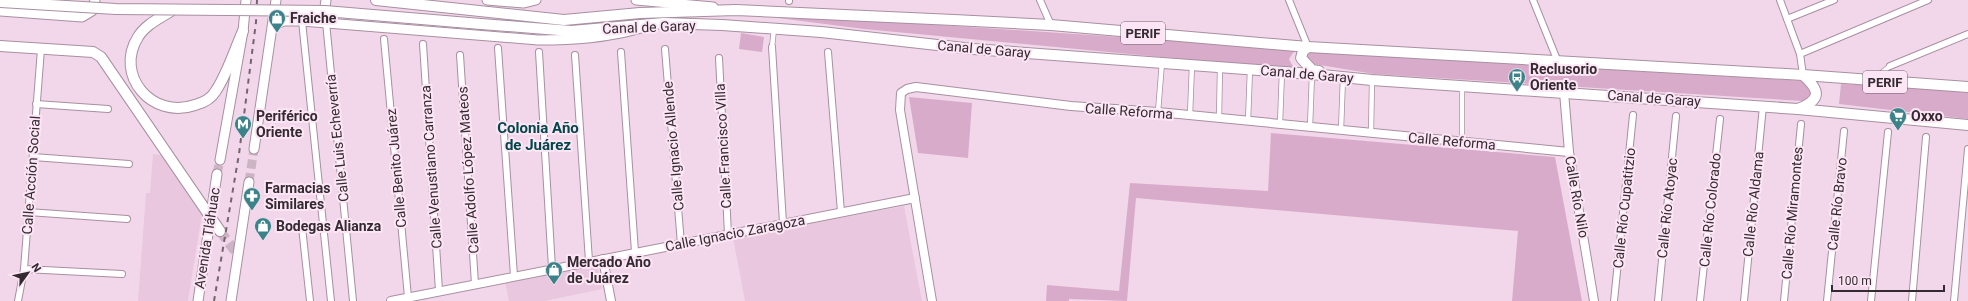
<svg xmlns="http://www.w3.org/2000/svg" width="1968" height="301" viewBox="0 0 1968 301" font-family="Roboto,sans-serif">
	<rect width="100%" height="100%" fill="#f2d7ea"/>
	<g fill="#e9c8df">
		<path d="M153,154L161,155L202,214L188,301H138L146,193H150Z"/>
		<path d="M904,206L922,301H745L733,238Z"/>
		<path d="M597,263L602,289L545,301H509L505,282Z"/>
	</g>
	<g fill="#d9abcb">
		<path d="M778,18L865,20L1300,49L1293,53L1289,59L1292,65L1298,70L864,29Z"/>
		<path d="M741,33L764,37L762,52L739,49Z"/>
		<path d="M1309,52L1806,81L1812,94L1809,99L1803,101L1374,74L1308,63L1306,58Z"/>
		<path d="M1841,84L1927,88L1968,93V119L1839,104Z"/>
		<path d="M909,97L972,103L968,158L918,153Z"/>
		<path d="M1271,133L1555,157L1582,301H1512L1518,231L1136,198L1127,301L1069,299V301H1046L1047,285L1119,291L1130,183L1268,191Z"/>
	</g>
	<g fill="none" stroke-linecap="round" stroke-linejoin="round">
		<g stroke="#ccb4c5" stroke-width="9" stroke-dasharray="9 4.5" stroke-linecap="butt">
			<path d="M217,174L220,160"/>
			<path d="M249,182L254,149"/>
		</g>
		<path stroke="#ccb4c5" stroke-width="10" stroke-dasharray="10 5" stroke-linecap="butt" d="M220,231L238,255"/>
		<g stroke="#a88fa1" stroke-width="6">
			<g id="pedestrian">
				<path d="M772,47L774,29"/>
				<path d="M1874,79L1890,66"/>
				<path d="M1462,86V142"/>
				<path d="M1158,112L1162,62"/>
				<path d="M1190,115L1192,65"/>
				<path d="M1219,118L1220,67"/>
				<path d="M1248,121L1250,69"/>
				<path d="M1280,124L1282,71"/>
				<path d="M1310,127L1312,74"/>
				<path d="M1341,130L1343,77"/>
				<path d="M1371,133L1372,80"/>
			</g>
		</g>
		<g stroke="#a88fa1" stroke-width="8">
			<g id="minor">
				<path d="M789,0V1"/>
				<path d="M1040,0L1051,25"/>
				<path d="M1289,0L1308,47"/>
				<path d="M1533,0L1558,62"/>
				<path d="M1780,0L1800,54L1803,75"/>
				<path d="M1787,19L1834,0"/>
				<path d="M302,21L331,301"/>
				<path d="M326,22L353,301"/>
				<path d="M384,39L408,297"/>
				<path d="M423,44L439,291"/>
				<path d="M772,47L783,223"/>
				<path d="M498,48L514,276"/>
				<path d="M665,49L681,244"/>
				<path d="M539,52L552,268"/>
				<path d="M621,52L635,252"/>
				<path d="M828,52L841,212"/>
				<path d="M1800,54L1928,0"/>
				<path d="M460,55L475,284"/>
				<path d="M575,55L589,261"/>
				<path d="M719,58L728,234"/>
				<path d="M1890,66L1968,34"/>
				<path d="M36,104L108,109"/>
				<path d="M33,157L129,164"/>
				<path d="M28,212L127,219"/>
				<path d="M302,227L310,301"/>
				<path d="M24,269L122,274"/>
				<path d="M18,301L24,269L41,49"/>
				<path d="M1614,301L1633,115"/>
				<path d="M1658,301L1676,116"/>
				<path d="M1700,301L1720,119"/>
				<path d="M1744,301L1763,106"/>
				<path d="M1784,301L1801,124"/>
				<path d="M1827,301L1844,131"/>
				<path d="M1871,301L1888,132"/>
				<path d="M1912,301L1926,137"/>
				<path d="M1954,301L1968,149"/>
			</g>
		</g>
		<g stroke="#a88fa1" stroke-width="10">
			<g id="tertiary">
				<path d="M1564,92L1569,152L1594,301"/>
				<path d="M603,259L611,301"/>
				<path d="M391,301L915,198"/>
				<path d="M932,301L900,110L901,93L907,89L916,87L1071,106L1158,112L1569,152"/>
			</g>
		</g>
		<g stroke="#a88fa1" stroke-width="11">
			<g id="secondary">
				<path d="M326,0L325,7L328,18"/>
				<path d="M487,0L524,3L536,0"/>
				<path d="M636,0L713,7"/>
				<path d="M0,11L82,17L92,11L95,0"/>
				<path d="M274,25L284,21H302L538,40C574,40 607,38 641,28"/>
				<path d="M254,149L276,0"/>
				<path d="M220,160L243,31L246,0"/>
				<path d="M198,301L217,174"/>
				<path d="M231,301L249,182"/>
			</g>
		</g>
		<g stroke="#a88fa1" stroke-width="12">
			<g id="primary">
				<path d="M1803,75L1968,87"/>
				<path d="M1798,109L1968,125"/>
			</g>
		</g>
		<g stroke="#a88fa1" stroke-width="12">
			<g id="trunk">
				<path d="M376,0L564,20L640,13L736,10L954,20L1051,25L1308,47L1803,75C1821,91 1821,100 1798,109L1372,80L1312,74L973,49L821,32L722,25L664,23L571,31L481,24"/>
				<path d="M171,11C160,18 145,25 138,37C114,75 152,120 195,105C202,103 211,99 215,92C227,75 234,51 243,31"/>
				<path d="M0,46L93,52L101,57L220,231"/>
				<path d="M1308,47L1303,51L1301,58L1312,70L1319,71"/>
			</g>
		</g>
		<use href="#pedestrian" stroke="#fff" stroke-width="4.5"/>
		<use href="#minor" stroke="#fff" stroke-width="6"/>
		<use href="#tertiary" stroke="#fff" stroke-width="8"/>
		<use href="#secondary" stroke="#fff" stroke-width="9"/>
		<use href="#primary" stroke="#fff" stroke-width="10"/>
		<use href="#trunk" stroke="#fff" stroke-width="10"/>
		<path stroke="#73646f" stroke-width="2" stroke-dasharray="5 5" stroke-linecap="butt" d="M214,301L239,154L256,22L257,0"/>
		<g stroke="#a88fa1" stroke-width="12" stroke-linecap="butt">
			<path id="trunk-bridge" d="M0,2L116,9L325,11L481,24"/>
		</g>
		<use href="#trunk-bridge" stroke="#fff" stroke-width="10"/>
	</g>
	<defs>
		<g id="shop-pin" transform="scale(0.9)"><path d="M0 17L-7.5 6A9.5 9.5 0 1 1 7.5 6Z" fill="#3b8389" stroke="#fce6f5"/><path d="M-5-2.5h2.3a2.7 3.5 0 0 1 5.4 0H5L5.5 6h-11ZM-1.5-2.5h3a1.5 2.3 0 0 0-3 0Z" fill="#fff"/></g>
		<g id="bus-pin" transform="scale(0.9)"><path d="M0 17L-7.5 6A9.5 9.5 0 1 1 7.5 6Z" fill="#3b8389" stroke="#fce6f5"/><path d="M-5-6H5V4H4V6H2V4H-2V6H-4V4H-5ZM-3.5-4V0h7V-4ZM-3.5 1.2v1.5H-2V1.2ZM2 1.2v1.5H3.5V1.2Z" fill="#fff"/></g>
		<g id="supermarket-pin" transform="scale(0.9)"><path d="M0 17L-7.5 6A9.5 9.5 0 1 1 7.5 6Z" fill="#3b8389" stroke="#fce6f5"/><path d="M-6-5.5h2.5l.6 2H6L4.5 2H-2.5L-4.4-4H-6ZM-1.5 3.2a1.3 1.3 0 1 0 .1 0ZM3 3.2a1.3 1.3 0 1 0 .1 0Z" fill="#fff"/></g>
		<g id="metro-pin" transform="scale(0.9)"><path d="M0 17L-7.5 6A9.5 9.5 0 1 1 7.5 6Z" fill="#3b8389" stroke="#fce6f5"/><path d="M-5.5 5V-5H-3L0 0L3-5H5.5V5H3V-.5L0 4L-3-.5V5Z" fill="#fff"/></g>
		<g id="pharmacy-pin" transform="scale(0.9)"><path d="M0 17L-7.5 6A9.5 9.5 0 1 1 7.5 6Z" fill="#3b8389" stroke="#fce6f5"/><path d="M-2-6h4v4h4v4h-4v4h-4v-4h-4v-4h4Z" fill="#fff"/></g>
	</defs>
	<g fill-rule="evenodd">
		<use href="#shop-pin" x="277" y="18"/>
		<use href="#bus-pin" x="1517" y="77"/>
		<use href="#supermarket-pin" x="1898" y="116"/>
		<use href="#metro-pin" x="243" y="124"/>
		<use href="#pharmacy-pin" x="252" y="196"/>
		<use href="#shop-pin" x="263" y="226"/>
		<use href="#shop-pin" x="554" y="270"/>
	</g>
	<g text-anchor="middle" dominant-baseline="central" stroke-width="4" stroke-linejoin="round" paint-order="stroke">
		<g fill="#fce6f5" stroke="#70626c" stroke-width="1">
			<rect x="1121" y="22" width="44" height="22" rx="3"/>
			<rect x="1863" y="71" width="44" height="22" rx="3"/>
		</g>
		<g font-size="13" font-weight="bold" fill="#342a31">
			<text x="1143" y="33">PERIF</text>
			<text x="1885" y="82">PERIF</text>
		</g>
		<g font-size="14" font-weight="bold" fill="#342a31" stroke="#fce6f5" text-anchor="start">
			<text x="290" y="18">Fraiche</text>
			<text x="1530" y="69">Reclusorio<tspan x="1530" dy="16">Oriente</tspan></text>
			<text x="256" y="116">Periférico<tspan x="256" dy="16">Oriente</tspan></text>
			<text x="1911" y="116">Oxxo</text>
			<text x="265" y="188">Farmacias<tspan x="265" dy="16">Similares</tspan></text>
			<text x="276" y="226">Bodegas Alianza</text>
			<text x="567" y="262">Mercado Año<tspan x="567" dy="16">de Juárez</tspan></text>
		</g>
		<g font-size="14" fill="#342a31" stroke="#fce6f5">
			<text transform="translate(649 27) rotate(-2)">Canal de Garay</text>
			<text transform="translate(984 49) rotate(5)">Canal de Garay</text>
			<text transform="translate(1307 74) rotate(5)">Canal de Garay</text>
			<text transform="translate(1654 98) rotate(4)">Canal de Garay</text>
			<text transform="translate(1129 111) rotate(4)">Calle Reforma</text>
			<text transform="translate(337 138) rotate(-96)">Calle Luis Echeverría</text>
			<text transform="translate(1452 141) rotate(5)">Calle Reforma</text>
			<text transform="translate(673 146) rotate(-95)">Calle Ignacio Allende</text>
			<text transform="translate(723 146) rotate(-93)">Calle Francisco Villa</text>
			<text transform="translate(431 167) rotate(-94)">Calle Venustiano Carranza</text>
			<text transform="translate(396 168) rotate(-95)">Calle Benito Juárez</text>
			<text transform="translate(468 170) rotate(-94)">Calle Adolfo López Mateos</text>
			<text transform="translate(31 175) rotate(-86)">Calle Acción Social</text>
			<text transform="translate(1577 197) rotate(80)">Calle Río Nilo</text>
			<text transform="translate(1753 204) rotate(-84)">Calle Río Aldama</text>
			<text transform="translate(1837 204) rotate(-84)">Calle Río Bravo</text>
			<text transform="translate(1624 208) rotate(-84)">Calle Río Cupatitzio</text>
			<text transform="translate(1667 208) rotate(-84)">Calle Río Atoyac</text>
			<text transform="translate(1710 210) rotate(-84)">Calle Río Colorado</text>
			<text transform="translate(1792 213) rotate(-85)">Calle Río Miramontes</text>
			<text transform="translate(735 233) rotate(-11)">Calle Ignacio Zaragoza</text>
			<text transform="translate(207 238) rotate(-81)">Avenida Tláhuac</text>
		</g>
		<g font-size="15" font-weight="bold" fill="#02464a" stroke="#fce6f5">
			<text x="538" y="128">Colonia Año<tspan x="538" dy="17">de Juárez</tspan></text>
		</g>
	</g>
	<g transform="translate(28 273) rotate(57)" stroke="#fce6f5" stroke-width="3" paint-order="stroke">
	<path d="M0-3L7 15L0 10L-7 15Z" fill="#342a31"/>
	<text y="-6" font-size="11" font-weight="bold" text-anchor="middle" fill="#342a31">N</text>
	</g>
	<path d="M1832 285v6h112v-6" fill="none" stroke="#342a31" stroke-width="2"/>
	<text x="1838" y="285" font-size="12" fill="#342a31" stroke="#fce6f5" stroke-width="3" paint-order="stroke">100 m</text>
</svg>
